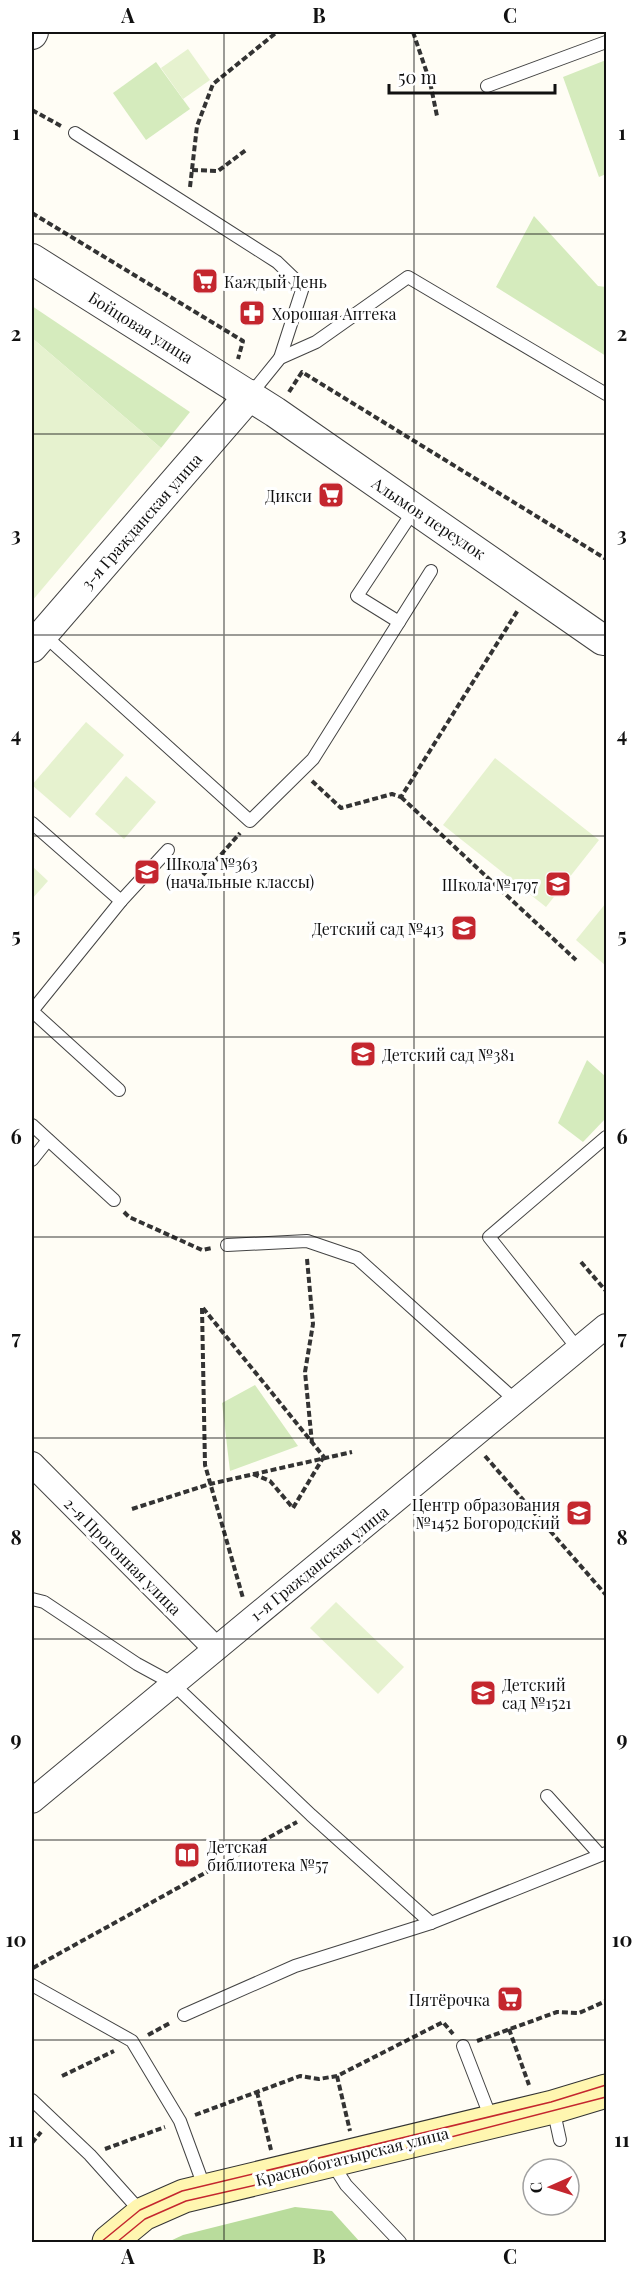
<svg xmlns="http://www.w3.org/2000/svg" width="638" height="2274" viewBox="0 0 638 2274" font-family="'Playfair Display',serif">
	<rect width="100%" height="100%" fill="#fffdf5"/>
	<g fill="#d5ebbd">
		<path d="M606,60V174L599,177L563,77Z"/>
		<path d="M156,62L190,109L146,140L113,93Z"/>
		<path d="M534,216L598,286L606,287V356L496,287Z"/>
		<path d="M32,306L190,412L161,448L32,338Z"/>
		<path d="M587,1060L606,1077V1118L583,1142L558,1123Z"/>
		<path d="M255,1385L298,1446L230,1471L222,1403Z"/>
	</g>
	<path fill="#b9dc9c" d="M295,2207L332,2211L360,2242H168L183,2235Z"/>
	<g fill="#e6f2cf">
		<path d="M188,49L210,80L183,99L161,68Z"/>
		<path d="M32,338L161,448L32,601Z"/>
		<path d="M86,722L124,755L70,818L32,785Z"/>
		<path d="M495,758L599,840L546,907L443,825Z"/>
		<path d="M126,776L156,802L124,839L95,814Z"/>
		<path d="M32,866L48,881L32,899Z"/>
		<path d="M606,903V966L576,940Z"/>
		<path d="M336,1602L404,1667L378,1694L310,1628Z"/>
	</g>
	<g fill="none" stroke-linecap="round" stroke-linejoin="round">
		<g stroke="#444" stroke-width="14">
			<g id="service">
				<path d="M487,86L606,42"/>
				<path d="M75,133L277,262L303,287L280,358"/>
				<path d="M250,395L280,358L316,342L408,277L606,394"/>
				<path d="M399,622L357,596L414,510"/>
				<path d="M44,635L250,821L313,759L431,571"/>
				<path d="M32,823L121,901L168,850"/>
				<path d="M119,1090L32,1011L121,901"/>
				<path d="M32,1125L114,1200"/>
				<path d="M32,1160L48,1140"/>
				<path d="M227,1245L307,1241L357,1258L515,1400"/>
				<path d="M578,1349L489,1237L606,1137"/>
				<path d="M32,1599L44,1602L137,1664L172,1683L311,1815L431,1923"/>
				<path d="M547,1796L600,1855"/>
				<path d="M32,1985L132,2041L180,2121L205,2189"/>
				<path d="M184,2015L295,1966L431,1923L606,1853"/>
				<path d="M463,2046L492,2121"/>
				<path d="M32,2100L90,2155L142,2213"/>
				<path d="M553,2108L560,2140"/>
				<path d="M332,2163L346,2185L400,2242"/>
			</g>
		</g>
		<g stroke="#444" stroke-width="26">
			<g id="minor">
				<path d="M32,1464L215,1648"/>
				<path d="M32,1801L606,1326"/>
			</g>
		</g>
		<g stroke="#444" stroke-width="32">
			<g id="tertiary">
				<path d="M32,34L33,32"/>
				<path d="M32,259L275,412L603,640L606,639"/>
				<path d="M32,647L250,395"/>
			</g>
		</g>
		<g stroke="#333" stroke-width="35">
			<path id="secondary" d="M109,2242L143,2214L184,2196L553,2107L606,2091"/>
		</g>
		<g stroke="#333" stroke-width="4" stroke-dasharray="6 3" stroke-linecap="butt">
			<path d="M413,32L430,82L437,116"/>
			<path d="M32,110L61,126"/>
			<path d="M192,170L218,171L246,150"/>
			<path d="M190,187L197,126L213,84L277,32"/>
			<path d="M32,213L243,341L238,359"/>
			<path d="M289,392L302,372L606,559"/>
			<path d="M312,781L341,808L392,794L401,797L518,610"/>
			<path d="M401,797L576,960"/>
			<path d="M203,875L240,833"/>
			<path d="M124,1212L129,1217L202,1250L212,1248"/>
			<path d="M307,1259L313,1324L305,1372L312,1443"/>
			<path d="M581,1262L606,1291"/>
			<path d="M202,1308L205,1465L243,1598"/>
			<path d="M203,1308L324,1457"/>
			<path d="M485,1456L606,1595"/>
			<path d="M253,1474L270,1481L293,1508L323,1458"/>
			<path d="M132,1509L210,1484L352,1452"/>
			<path d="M32,1735H33"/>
			<path d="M33,1968L297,1822"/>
			<path d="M509,2029L529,2085"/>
			<path d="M148,2035L170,2023"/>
			<path d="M477,2041L557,2012L579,2013L606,2001"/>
			<path d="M62,2076L114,2051"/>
			<path d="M337,2076L350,2131"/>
			<path d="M257,2092L271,2150"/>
			<path d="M195,2115L300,2076L319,2079L337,2076L443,2022L453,2034"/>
			<path d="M32,2143L41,2132"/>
			<path d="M105,2149L165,2127"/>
		</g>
		<use href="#service" stroke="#fff" stroke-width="12"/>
		<use href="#minor" stroke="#fff" stroke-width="24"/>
		<use href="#tertiary" stroke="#fff" stroke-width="30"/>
		<use href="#secondary" stroke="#fff6b0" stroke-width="33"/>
		<g stroke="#c4262e" stroke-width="1.5">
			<path d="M101,2242L140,2210L182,2191L551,2102L606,2085"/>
			<path d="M117,2242L145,2219L186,2201L335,2167L606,2097"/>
		</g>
	</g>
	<path fill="none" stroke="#111" stroke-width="1.5" stroke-opacity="0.55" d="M224,32V2242M414,32V2242M32,234H606M32,434H606M32,635H606M32,836H606M32,1037H606M32,1237H606M32,1438H606M32,1639H606M32,1840H606M32,2040H606"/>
	<defs>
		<g id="supermarket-square" transform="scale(1.35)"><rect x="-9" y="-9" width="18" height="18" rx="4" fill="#c4262e" stroke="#fff"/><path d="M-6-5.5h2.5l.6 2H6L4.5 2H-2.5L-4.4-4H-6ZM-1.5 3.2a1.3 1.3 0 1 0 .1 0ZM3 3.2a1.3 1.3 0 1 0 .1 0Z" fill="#fff"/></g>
		<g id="pharmacy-square" transform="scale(1.35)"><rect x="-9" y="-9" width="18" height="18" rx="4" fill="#c4262e" stroke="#fff"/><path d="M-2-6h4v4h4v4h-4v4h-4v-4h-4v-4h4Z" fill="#fff"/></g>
		<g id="school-square" transform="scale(1.35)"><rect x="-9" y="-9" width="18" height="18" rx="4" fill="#c4262e" stroke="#fff"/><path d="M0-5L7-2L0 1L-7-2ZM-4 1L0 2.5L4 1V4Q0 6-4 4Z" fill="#fff"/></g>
		<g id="library-square" transform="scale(1.35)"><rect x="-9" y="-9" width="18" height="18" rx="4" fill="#c4262e" stroke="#fff"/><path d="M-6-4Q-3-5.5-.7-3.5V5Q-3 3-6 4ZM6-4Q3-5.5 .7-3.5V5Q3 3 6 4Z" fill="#fff"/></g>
	</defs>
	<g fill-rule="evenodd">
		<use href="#supermarket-square" x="205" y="281"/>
		<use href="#pharmacy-square" x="252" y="313"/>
		<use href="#supermarket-square" x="331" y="495"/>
		<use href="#school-square" x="147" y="872"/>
		<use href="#school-square" x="558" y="884"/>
		<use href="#school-square" x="464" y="928"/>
		<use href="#school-square" x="363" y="1054"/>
		<use href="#school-square" x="579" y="1513"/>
		<use href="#school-square" x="483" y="1693"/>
		<use href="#library-square" x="187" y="1855"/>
		<use href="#supermarket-square" x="510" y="1999"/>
	</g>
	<g text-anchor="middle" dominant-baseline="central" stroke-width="6" stroke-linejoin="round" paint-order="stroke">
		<g font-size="16" fill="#111" stroke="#fff" text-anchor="start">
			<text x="224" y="281">Каждый День</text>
			<text x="272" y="313">Хорошая Аптека</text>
			<text x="312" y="495" text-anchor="end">Дикси</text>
			<text x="166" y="863">Школа №363<tspan x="166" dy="18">(начальные классы)</tspan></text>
			<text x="538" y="884" text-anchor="end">Школа №1797</text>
			<text x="444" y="928" text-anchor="end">Детский сад №413</text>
			<text x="382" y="1054">Детский сад №381</text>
			<text x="560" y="1504" text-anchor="end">Центр образования<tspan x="560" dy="18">№1452 Богородский</tspan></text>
			<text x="502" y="1684">Детский<tspan x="502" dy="18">сад №1521</tspan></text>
			<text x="207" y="1846">Детская<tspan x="207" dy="18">библиотека №57</tspan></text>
			<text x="490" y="1999" text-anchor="end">Пятёрочка</text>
		</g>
		<g font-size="16" fill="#111" stroke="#fff">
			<text transform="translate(141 327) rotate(32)">Бойцовая улица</text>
			<text transform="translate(429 518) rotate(34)">Алымов переулок</text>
			<text transform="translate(141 521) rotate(-49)">3-я Гражданская улица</text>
			<text transform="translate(123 1556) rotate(45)">2-я Прогонная улица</text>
			<text transform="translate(319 1563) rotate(-39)">1-я Гражданская улица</text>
			<text transform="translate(352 2156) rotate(-14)">Краснобогатырская улица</text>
		</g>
	</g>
	<rect width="638" height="2274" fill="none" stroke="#ffffff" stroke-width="66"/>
	<g transform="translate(551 2187) rotate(267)"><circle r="28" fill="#ffffff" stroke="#a0a0a0" stroke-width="1.5"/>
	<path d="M0-4.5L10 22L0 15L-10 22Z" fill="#c4262e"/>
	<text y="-9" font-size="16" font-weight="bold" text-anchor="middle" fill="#111111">С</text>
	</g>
	<path d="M389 84v9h166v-9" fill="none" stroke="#111111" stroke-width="3"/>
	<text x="398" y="84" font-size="18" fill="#111111" stroke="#ffffff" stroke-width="4.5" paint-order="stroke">50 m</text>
	<rect x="33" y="33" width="572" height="2208" fill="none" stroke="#111" stroke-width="2"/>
	<g font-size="20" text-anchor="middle" font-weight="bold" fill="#111">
		<text x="128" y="23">A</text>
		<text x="319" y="23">B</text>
		<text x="510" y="23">C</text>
		<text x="16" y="140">1</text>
		<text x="622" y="140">1</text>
		<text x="16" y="341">2</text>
		<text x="622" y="341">2</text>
		<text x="16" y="542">3</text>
		<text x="622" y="542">3</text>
		<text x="16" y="742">4</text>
		<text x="622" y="742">4</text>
		<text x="16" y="943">5</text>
		<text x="622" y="943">5</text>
		<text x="16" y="1144">6</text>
		<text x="622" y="1144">6</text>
		<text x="16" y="1345">7</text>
		<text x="622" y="1345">7</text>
		<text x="16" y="1545">8</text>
		<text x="622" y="1545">8</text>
		<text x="16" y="1746">9</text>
		<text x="622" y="1746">9</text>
		<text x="16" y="1947">10</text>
		<text x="622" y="1947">10</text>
		<text x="16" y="2147">11</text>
		<text x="622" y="2147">11</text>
		<text x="128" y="2264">A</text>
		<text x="319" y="2264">B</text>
		<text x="510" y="2264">C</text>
	</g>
</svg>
